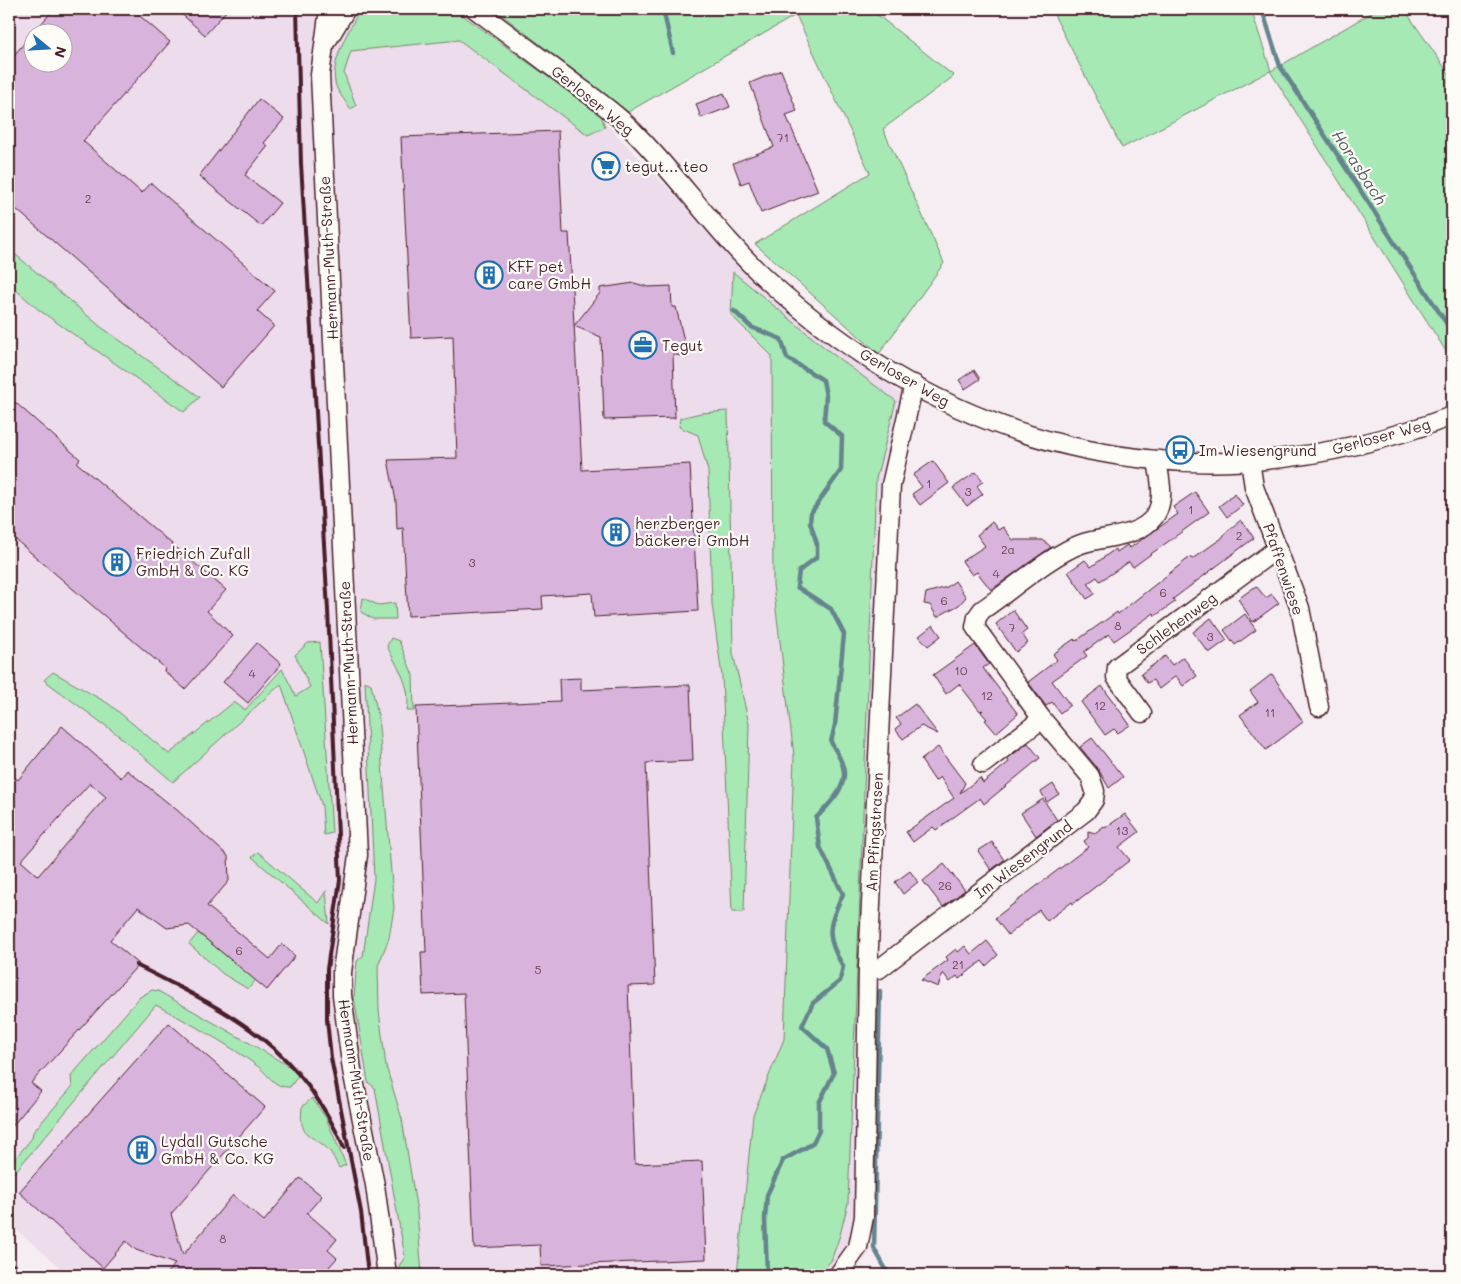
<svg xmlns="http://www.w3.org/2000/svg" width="1461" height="1284" viewBox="0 0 1461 1284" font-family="Mali,sans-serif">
	<rect width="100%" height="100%" fill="#f6edf2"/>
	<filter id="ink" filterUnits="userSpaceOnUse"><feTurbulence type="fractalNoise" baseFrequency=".02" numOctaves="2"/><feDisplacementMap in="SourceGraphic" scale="10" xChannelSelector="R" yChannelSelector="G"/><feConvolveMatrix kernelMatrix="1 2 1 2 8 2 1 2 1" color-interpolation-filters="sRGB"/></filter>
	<g filter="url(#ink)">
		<path fill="#eddceb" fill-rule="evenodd" d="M9,9H444L607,125L772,295L905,397L861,967L870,1253L848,1275H69L9,1223ZM32,32H62V62H32Z"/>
		<g fill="#a6e9b4" stroke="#788470">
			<path d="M361,9H454L601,115L605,127L588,135L459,40L351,51L344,73L356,106L350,109C346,101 336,91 335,82C331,60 350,27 361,9Z"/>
			<path d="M494,9H870L954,76L883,129L944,263L879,354L755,244L870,173L796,15L628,112Z"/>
			<path d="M1051,9H1251L1271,71L1378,9H1404L1452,78V361L1270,71L1122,148Z"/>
			<path d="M9,249L101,327L200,397L184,412L39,310L9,284Z"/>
			<path d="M733,272L830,352L896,401L876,479L848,1203L840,1235L831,1261L817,1275H737L753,1115L784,1039L794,756L773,585L772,356L731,315Z"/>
			<path d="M728,411L733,653L749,724L744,912H732L722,676L712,604L708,471L698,435L679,427L680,418L701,413Z"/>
			<path d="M363,598L378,605L395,603L396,619H373L361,612Z"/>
			<path d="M391,638L399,641L413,675L414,711H407C412,685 397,668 387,646Z"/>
			<path d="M320,642L332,833L324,835L322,806L281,684L173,782L118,735L44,680L53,672L109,704L169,754L234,702L245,710L282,669L296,696L310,687L295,655L308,643Z"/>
			<path d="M365,681L371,684L378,715L394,908L389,938L378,966L379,1011L386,1066L402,1119L417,1212L422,1275H401L399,1266L405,1257L375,1088L368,1082L354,997L357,961L363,956L374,879Z"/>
			<path d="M258,852L318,903L326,891L329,924L252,857Z"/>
			<path d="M198,933L256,980L248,989L223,974L189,944Z"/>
			<path d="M152,990L158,991L253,1045L290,1067L298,1076L290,1087C273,1088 269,1074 256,1065C225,1042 189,1023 156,1005L9,1179V1166L32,1138L33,1132L72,1087L71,1076L140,997Z"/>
			<path d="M312,1098L326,1118L346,1165L339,1168C336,1163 334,1157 331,1153C315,1132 298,1143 302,1107Z"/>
		</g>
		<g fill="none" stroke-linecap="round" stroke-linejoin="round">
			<g stroke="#65848d" stroke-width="4.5">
				<path d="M663,9L673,53"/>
				<path d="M1262,9L1280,66L1452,332"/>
				<path d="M734,311L751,327L781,339L787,358L823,380L826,396L824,421L842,436L841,470L811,513L810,522L817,544V557L799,571L797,587L831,609L844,634L835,725L831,742C835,750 841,758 843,767C849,787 828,805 816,818L820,847L843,894C829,925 824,935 843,966L840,981L813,1003L802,1026L827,1049L834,1073L819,1103V1131L812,1144L783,1160L767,1195L765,1218L767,1275"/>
				<path d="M880,991L874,1248L889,1275"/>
			</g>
		</g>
		<g fill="#d8b3dc" stroke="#4a1f2b" fill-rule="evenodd">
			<path d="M54,9H132L170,42L83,141L142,193L151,183L275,291L257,311L274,326L221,387L9,203V61L32,34V62H62V32H34Z"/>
			<path d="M176,9H228L205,35Z"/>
			<path d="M781,70L797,111L786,115L818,191L761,213L749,181L741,184L733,163L774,147L750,83Z"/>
			<path d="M724,93L730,107L701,118L696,104Z"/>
			<path d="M259,99L284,119L264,143L268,146L245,175L280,203L261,226L199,176Z"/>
			<path d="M558,131L563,233H569L582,470L690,464L698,611L594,617L592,593L542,596L543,609L408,616L403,528L397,529L396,501L388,460L457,458L453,336L411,338L401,137Z"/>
			<path d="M634,283L648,287L671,286L672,307H676L688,358L673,354L675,418L604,420L601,337L574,326L600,293V288Z"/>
			<path d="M974,370L980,379L965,389L959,380Z"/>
			<path d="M9,397L80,459L77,463L226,590L207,611L233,636L185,689L164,671L165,668L9,534Z"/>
			<path d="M933,461L949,483L920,505L912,494L922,487L913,475Z"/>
			<path d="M976,472L983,481L977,486L983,494L967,506L953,488Z"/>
			<path d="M1195,492L1209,512L1133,567L1129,562L1100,581L1097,577L1088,583L1095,594L1087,599L1068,572L1085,560L1091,567L1115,549L1117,552L1127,545L1130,548L1178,514L1173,507Z"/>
			<path d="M1235,494L1243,505L1227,517L1219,506Z"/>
			<path d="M1241,520L1254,538L1173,599L1175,602L1155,616L1154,613L1114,641L1109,634L1084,652L1087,656L1052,681L1070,705L1060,713L1052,702L1046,706L1028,682L1057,660L1053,654L1074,639L1076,641L1117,612L1118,614L1190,557L1192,559L1222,538L1226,532Z"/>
			<path d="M992,522L998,530L1003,527L1013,540H1043L1051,547L991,590L977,572L972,575L962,561L985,546L977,535Z"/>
			<path d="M955,581L966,597L959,605L937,617L930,605L924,604L926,593L947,587Z"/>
			<path d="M1256,586L1266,598L1272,594L1279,603L1253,622L1238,599Z"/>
			<path d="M1013,610L1027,630L1022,634L1028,643L1016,652L996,624Z"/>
			<path d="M1245,614L1256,630L1235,645L1224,630Z"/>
			<path d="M1211,618L1227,640L1209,653L1193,632Z"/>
			<path d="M933,625L941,636L928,646L919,636Z"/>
			<path d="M257,643L281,664L248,703L223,682Z"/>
			<path d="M975,645L989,664L983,668L1018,714L996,733L985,720L987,719L981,712L983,710L980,711L959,684L946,694L933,675Z"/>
			<path d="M1165,656L1172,665L1183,657L1197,676L1183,686L1176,676L1159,689L1153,680L1147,683L1141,674Z"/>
			<path d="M1272,674L1303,722L1266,750L1240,715L1258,702L1250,691Z"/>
			<path d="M581,678V690L690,685L693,761L646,763L655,985L628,986L635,1164L702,1161L706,1259L541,1266L540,1245L474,1248L464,993L423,995L421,952H426L416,707L560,701L559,679Z"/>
			<path d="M1102,686L1130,725L1118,733L1114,729L1105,735L1081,702Z"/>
			<path d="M915,704L938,734L921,726L903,739L895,729L901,724L896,718Z"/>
			<path d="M62,726L121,778L127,770L177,810L228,856L229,881L207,906L270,959L282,944L295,956L267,990L189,925L167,928L138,907L110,940L139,964L31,1083L41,1091L9,1130V773L18,780ZM90,783L106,797L38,876L21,861Z"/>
			<path d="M1092,738L1123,777L1109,788L1098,769L1080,747Z"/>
			<path d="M1028,743L1040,758L984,804L980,798L936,830L933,827L913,842L906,832L954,798L940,777L935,781L921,760L938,747L965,783L960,793L980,778L983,783L1009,762L1007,759Z"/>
			<path d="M1053,784L1059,794L1047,802L1041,792Z"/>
			<path d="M1043,799L1057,820L1036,836L1021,813Z"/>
			<path d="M1125,814L1139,832L1119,847L1130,860L1073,904L1072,902L1047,921L1039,910L1008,935L995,918L1088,847L1084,841L1088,838V831L1095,833L1104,826L1105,828Z"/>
			<path d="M992,842L1004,860L991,870L978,851Z"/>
			<path d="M944,864L965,890L943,907L923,881Z"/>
			<path d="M910,871L918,882L903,894L895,882Z"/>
			<path d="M987,941L998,955L986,966L982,961L959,979L957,976L950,982L943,973L938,987L921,980L948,960L946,957L956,949L958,952L965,946L971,954Z"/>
			<path d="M169,1023L265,1107L171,1214L183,1255L233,1195L264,1221L300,1178L322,1196L307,1213L337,1239L328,1250L337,1258L322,1275H165L175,1264L136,1250L126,1241L103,1268L19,1192Z"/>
		</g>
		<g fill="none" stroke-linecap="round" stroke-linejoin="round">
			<g stroke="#4a1f2b" stroke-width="21">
				<g id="minor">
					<path d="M329,9L320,75L358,855L342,972V995L352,1070L375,1185L387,1275"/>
					<path d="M475,9C507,33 539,57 571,81C592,97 615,112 633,131C680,178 718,235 767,280C964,459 1202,510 1452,416"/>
					<path d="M328,39L346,9"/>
					<path d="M1250,461L1254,487L1300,608L1319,707"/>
					<path d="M1142,713L1116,677L1117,667L1278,548"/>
					<path d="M983,764L1042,719"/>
					<path d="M868,967L879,969L1086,811L1094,800L1095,791L1090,776L1042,719L975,627L977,617L982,610C1009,592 1052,554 1081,544C1104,536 1138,538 1154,517C1166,501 1160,479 1157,461"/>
					<path d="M838,1275L858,1247L864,1217L868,967L891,485L914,384"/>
				</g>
			</g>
			<use href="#minor" stroke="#fdfcf7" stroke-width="18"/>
			<g stroke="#4a1f2b" stroke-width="4">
				<path d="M297,9L301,164L328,610L340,880L327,969V1020L331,1058L361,1212L368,1275"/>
				<path d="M136,965C231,1013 299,1045 344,1148"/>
				<path d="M9,1262L24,1275"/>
			</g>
		</g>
	</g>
	<defs>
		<g id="supermarket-ring" transform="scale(1.4375)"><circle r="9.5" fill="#fdfcf7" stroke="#1f6fb2" stroke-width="1.5"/><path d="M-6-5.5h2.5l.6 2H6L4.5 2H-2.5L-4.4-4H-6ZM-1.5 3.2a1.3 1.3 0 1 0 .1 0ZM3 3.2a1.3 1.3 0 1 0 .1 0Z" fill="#1f6fb2"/></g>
		<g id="building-ring" transform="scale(1.4375)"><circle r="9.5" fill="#fdfcf7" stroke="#1f6fb2" stroke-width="1.5"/><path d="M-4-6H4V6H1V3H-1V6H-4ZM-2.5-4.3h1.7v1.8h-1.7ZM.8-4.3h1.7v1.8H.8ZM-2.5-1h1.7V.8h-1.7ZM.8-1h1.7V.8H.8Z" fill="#1f6fb2"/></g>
		<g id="office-ring" transform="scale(1.4375)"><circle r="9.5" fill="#fdfcf7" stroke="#1f6fb2" stroke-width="1.5"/><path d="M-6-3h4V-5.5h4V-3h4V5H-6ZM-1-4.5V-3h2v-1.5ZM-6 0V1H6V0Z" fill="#1f6fb2"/></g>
		<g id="bus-ring" transform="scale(1.4375)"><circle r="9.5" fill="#fdfcf7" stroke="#1f6fb2" stroke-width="1.5"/><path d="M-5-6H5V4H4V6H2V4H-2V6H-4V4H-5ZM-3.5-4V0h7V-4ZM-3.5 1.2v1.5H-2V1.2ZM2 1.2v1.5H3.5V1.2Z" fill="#1f6fb2"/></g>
	</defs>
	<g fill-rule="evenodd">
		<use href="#supermarket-ring" x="606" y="166"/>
		<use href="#building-ring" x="489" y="275"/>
		<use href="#office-ring" x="643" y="345"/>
		<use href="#bus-ring" x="1180" y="450"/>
		<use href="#building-ring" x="616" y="532"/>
		<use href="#building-ring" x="117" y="562"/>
		<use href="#building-ring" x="142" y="1150"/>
	</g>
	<g text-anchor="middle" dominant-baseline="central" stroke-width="4.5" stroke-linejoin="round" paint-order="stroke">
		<g font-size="12" fill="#6e4457">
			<text x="783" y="137">71</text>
			<text x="88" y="198">2</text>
			<text x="929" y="483">1</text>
			<text x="968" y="491">3</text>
			<text x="1191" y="509">1</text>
			<text x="1239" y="535">2</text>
			<text x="1008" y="549">2a</text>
			<text x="472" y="562">3</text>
			<text x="996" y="573">4</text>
			<text x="1163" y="592">6</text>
			<text x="944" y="600">6</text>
			<text x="1118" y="625">8</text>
			<text x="1012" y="627">7</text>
			<text x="1210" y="636">3</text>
			<text x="961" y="670">10</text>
			<text x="252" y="673">4</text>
			<text x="987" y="695">12</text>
			<text x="1100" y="705">12</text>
			<text x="1270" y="712">11</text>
			<text x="1122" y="830">13</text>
			<text x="945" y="885">26</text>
			<text x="239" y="950">6</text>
			<text x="958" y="964">21</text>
			<text x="538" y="969">5</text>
			<text x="223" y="1238">8</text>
		</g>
		<g font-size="15" fill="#4a1f2b" stroke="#fdfcf7">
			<text transform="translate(593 100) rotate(39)">Gerloser Weg</text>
			<text transform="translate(328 258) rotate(-93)">Hermann-Muth-Straße</text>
			<text transform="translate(905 377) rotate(30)">Gerloser Weg</text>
			<text transform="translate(1381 436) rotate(-15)">Gerloser Weg</text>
			<text transform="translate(1284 569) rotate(71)">Pfaffenwiese</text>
			<text transform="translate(1176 623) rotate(-36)">Schlehenweg</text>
			<text transform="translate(348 663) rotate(-93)">Hermann-Muth-Straße</text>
			<text transform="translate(874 832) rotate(-87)">Am Pfingstrasen</text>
			<text transform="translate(1023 859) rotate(-37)">Im Wiesengrund</text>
			<text transform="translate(357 1080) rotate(81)">Hermann-Muth-Straße</text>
		</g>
		<g font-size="15" fill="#4a1f2b" stroke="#fdfcf7" text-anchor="start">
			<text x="625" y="166">tegut… teo</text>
			<text x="508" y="266">KFF pet<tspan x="508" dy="17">care GmbH</tspan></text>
			<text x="662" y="345">Tegut</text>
			<text x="1199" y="450">Im Wiesengrund</text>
			<text x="635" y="523">herzberger<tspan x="635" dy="17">bäckerei GmbH</tspan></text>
			<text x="136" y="553">Friedrich Zufall<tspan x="136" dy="17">GmbH &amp; Co. KG</tspan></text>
			<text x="161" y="1141">Lydall Gutsche<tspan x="161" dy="17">GmbH &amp; Co. KG</tspan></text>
		</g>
		<g font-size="16" font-style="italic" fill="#5a5a64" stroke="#fdfcf7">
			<text transform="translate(1360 167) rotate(57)">Horasbach</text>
		</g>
	</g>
	<rect width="1461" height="1284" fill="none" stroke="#fdfcf7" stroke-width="30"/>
	<rect x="15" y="15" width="1431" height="1254" fill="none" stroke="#4a1f2b" stroke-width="2" filter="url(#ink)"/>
	<g transform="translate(48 48) rotate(108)"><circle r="24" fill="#fdfcf7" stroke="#b5a4a5"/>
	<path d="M0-4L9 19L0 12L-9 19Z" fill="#1f6fb2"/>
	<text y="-8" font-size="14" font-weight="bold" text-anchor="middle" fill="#4a1f2b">N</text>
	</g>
</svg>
